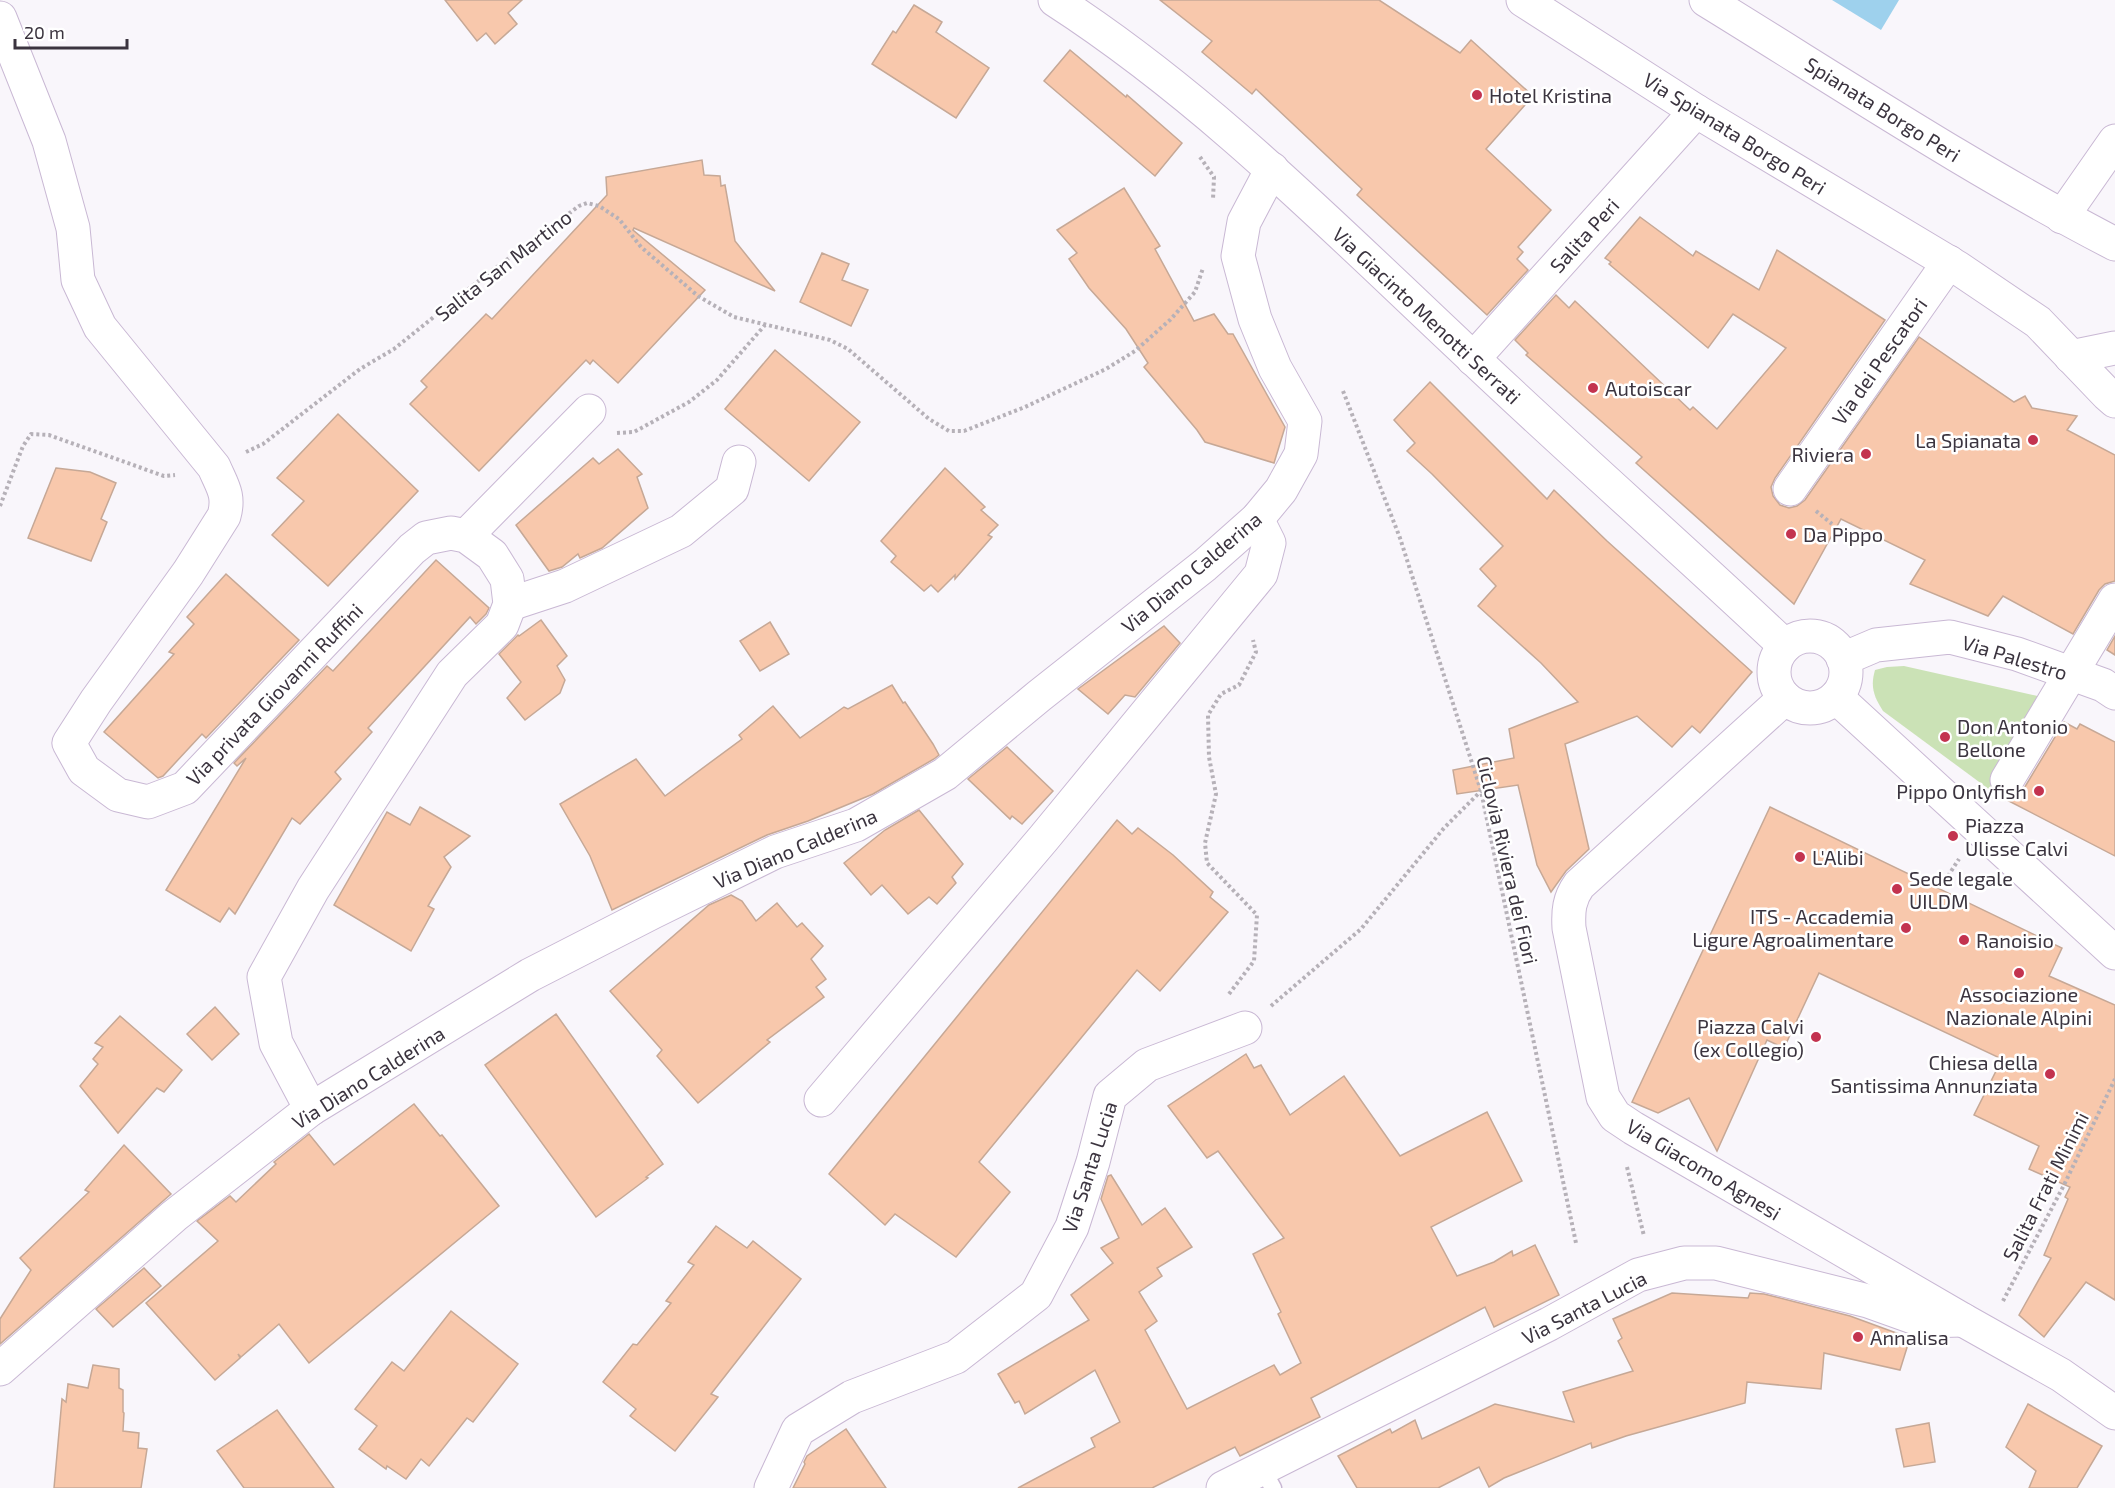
<svg xmlns="http://www.w3.org/2000/svg" width="2115" height="1488" viewBox="0 0 2115 1488" font-family="'Exo 2',sans-serif">
	<rect width="100%" height="100%" fill="#f9f6fb"/>
	<path fill="#cbe2b6" d="M1904,666L2042,697L1990,790L1883,711C1874,697 1870,687 1875,670L1887,667Z"/>
	<path fill="#9ed1ed" d="M1832,0H1899L1881,30Z"/>
	<g fill="#f8c8ac" stroke="#c6a896" stroke-width="1.5">
		<path d="M445,0H522L508,13L517,24L495,44L486,33L477,41Z"/>
		<path d="M1160,0H1379L1460,53L1471,40L1533,96L1486,149L1551,210L1518,247L1523,252L1517,259L1528,270L1487,315L1357,195L1362,189L1256,89L1252,94L1202,52L1212,41Z"/>
		<path d="M914,5L942,22L936,32L989,68L956,118L872,64L893,31L896,33Z"/>
		<path d="M1070,50L1126,97L1127,95L1182,143L1155,176L1044,81Z"/>
		<path d="M702,160L704,175L720,176L721,186L725,185L735,241L775,291L634,228L633,230L705,290L618,383L593,360L590,364L586,360L479,471L410,404L427,387L421,381L486,314L492,319L607,195L606,177Z"/>
		<path d="M1124,188L1160,246L1155,249L1194,321L1214,314L1228,334H1233L1285,427L1274,463L1205,442L1197,430L1144,367L1148,363L1126,329L1089,288L1069,259L1077,253L1057,230Z"/>
		<path d="M1640,217L1693,256L1696,251L1759,290L1777,250L1885,320L1775,478L1771,487L1773,496L1780,505L1789,508L1797,506L1805,500L1919,337L2014,402L2025,396L2032,408L2077,416L2067,430L2115,455V581L2105,584L2099,590L2073,634L2003,596L1988,616L1910,584L1925,560L1841,519L1794,604L1636,463L1642,457L1526,355L1528,353L1515,340L1556,295L1569,308L1575,301L1690,410L1693,407L1717,429L1786,348L1733,314L1708,348L1609,264L1611,262L1605,258Z"/>
		<path d="M822,253L849,264L842,280L868,290L851,326L800,302Z"/>
		<path d="M775,350L860,422L809,481L725,409Z"/>
		<path d="M1430,382L1547,499L1554,490L1607,541L1752,672L1700,733L1692,726L1672,747L1637,716L1565,744L1589,849L1566,871L1551,892L1537,865L1518,785L1457,794L1453,770L1514,758L1509,729L1578,702L1541,663L1478,606L1496,586L1480,569L1503,546L1432,474L1407,451L1415,443L1394,420Z"/>
		<path d="M338,414L418,491L328,586L272,535L304,501L277,478Z"/>
		<path d="M618,449L642,474L637,477L648,508L602,548L580,558L578,554L562,567L549,571L516,525L593,458L599,464Z"/>
		<path d="M56,468L90,472L116,483L101,519L107,522L91,561L28,538Z"/>
		<path d="M945,468L985,507L981,510L998,525L988,535L992,537L955,579V575L938,592L931,585L924,591L891,562L896,556L881,541Z"/>
		<path d="M436,560L489,608L486,614L476,624L470,617L368,728L372,732L335,772L341,779L300,824L292,818L235,914L229,908L220,922L166,890L246,758L237,766L234,763L327,666L333,671Z"/>
		<path d="M226,574L299,640L206,738L202,734L163,776L158,778L104,732L174,654L169,652L194,624L187,617Z"/>
		<path d="M541,620L567,656L557,666L565,680L560,693L525,720L507,698L521,682L499,654L518,635L519,636Z"/>
		<path d="M770,622L789,654L760,671L740,641Z"/>
		<path d="M1164,626L1180,643L1135,697L1125,695L1108,714L1078,689Z"/>
		<path d="M2115,636V655L2107,650Z"/>
		<path d="M892,685L903,703L905,702L933,744L939,755L934,759L873,794L808,821L767,835L612,910L590,856L560,804L636,759L665,796L742,739L739,735L773,706L800,738L844,707L848,709Z"/>
		<path d="M2064,722L2077,729L2080,724L2115,742V856L2005,799L2016,797L2023,790Z"/>
		<path d="M1007,747L1053,791L1022,824L1012,816L1010,819L968,779Z"/>
		<path d="M420,807L470,836L444,857L451,867L428,906L434,909L411,951L334,905L387,812L410,825Z"/>
		<path d="M1770,807L2062,948L2049,976L2115,1005V1300L2086,1282L2044,1337L2019,1315L2051,1258L2044,1255L2068,1199L2065,1197L2070,1187L2029,1169L2039,1146L1974,1115L2002,1059L1819,973L1784,1048L1767,1040L1717,1151L1689,1098L1658,1113L1632,1102Z"/>
		<path d="M919,810L963,864L952,877L956,883L937,904L929,897L908,914L882,885L871,895L844,863L885,830Z"/>
		<path d="M1117,820L1132,834L1138,828L1173,855L1213,892L1210,897L1228,912L1160,991L1137,970L979,1162L1010,1192L956,1257L895,1214L885,1225L829,1174Z"/>
		<path d="M731,895L742,901L756,921L777,903L797,927L802,923L823,946L811,959L826,979L816,987L824,997L767,1040L770,1042L698,1103L657,1056L662,1050L610,991L709,905Z"/>
		<path d="M215,1007L239,1034L212,1060L187,1034Z"/>
		<path d="M556,1014L663,1164L646,1177L648,1178L596,1217L485,1065Z"/>
		<path d="M120,1016L182,1070L164,1092L157,1088L118,1133L80,1086L98,1064L93,1059L103,1047L95,1043Z"/>
		<path d="M1246,1054L1254,1068L1261,1065L1290,1115L1344,1076L1400,1156L1487,1112L1522,1181L1431,1227L1457,1276L1494,1262L1512,1251L1513,1256L1535,1245L1559,1295L1494,1327L1485,1307L1311,1398L1320,1417L1240,1456L1235,1447L1152,1488H1018L1095,1447L1091,1438L1120,1422L1095,1370L1025,1414L1019,1401L1015,1403L998,1374L1089,1320L1071,1295L1113,1263L1101,1248L1119,1238L1101,1199L1108,1176L1111,1175L1142,1225L1165,1208L1192,1247L1157,1268L1162,1276L1139,1292L1157,1321L1145,1330L1187,1409L1274,1365L1280,1375L1301,1363L1278,1314L1281,1312L1253,1254L1284,1238L1218,1151L1207,1158L1168,1106Z"/>
		<path d="M414,1104L440,1136L442,1135L499,1206L309,1363L279,1324L241,1357L238,1354L240,1358L215,1380L146,1303L218,1241L197,1221L230,1196L236,1202L276,1164L274,1162L309,1134L334,1165Z"/>
		<path d="M124,1145L171,1194L0,1344V1319L31,1270L20,1258L89,1192L85,1190Z"/>
		<path d="M716,1226L747,1248L753,1241L801,1279L711,1394L718,1397L675,1451L630,1416L636,1409L603,1382L633,1344L637,1345L671,1303L666,1301L694,1265L688,1262Z"/>
		<path d="M144,1268L161,1286L113,1327L96,1309Z"/>
		<path d="M1672,1293L1748,1298L1750,1293L1764,1294L1850,1316L1910,1338L1900,1370L1824,1353L1821,1389L1747,1382L1745,1403L1626,1436L1592,1448L1591,1443L1504,1478L1489,1487L1479,1467L1438,1488H1357L1338,1456L1390,1429L1392,1433L1415,1420L1422,1439L1495,1404L1574,1422L1563,1392L1633,1371L1618,1341L1622,1338L1613,1319Z"/>
		<path d="M451,1311L518,1364L473,1422L467,1418L429,1466L421,1459L406,1479L387,1466L386,1469L359,1449L377,1426L355,1409L392,1362L404,1371Z"/>
		<path d="M93,1365L119,1369V1388L123,1390V1412L124,1413L123,1431L139,1433L138,1448L147,1449L141,1488H54L62,1399L66,1402L68,1384L88,1388Z"/>
		<path d="M2028,1404L2102,1446L2077,1488H2029L2036,1471L2006,1447Z"/>
		<path d="M277,1410L334,1488H244L217,1451Z"/>
		<path d="M1929,1423L1935,1462L1904,1467L1896,1429Z"/>
		<path d="M846,1429L886,1488H793L805,1464L804,1462L807,1456Z"/>
	</g>
	<g fill="none" stroke-linecap="round" stroke-linejoin="round">
		<g stroke="#c9b8d4" stroke-width="19">
			<path id="lane" d="M1262,1468L1273,1488"/>
		</g>
		<g stroke="#c9b8d4" stroke-width="35">
			<g id="street">
				<path d="M1523,0L1696,111"/>
				<path d="M1706,0C1841,83 1974,171 2115,244"/>
				<path d="M0,18L49,141L73,228L78,280L100,327L214,467C222,486 230,495 224,516L188,573L96,701L69,743L84,770L118,795L148,802L185,788L412,549L426,538L451,533L466,536L492,555L507,579L510,604L502,625L452,674L313,889L264,977L276,1043L311,1109"/>
				<path d="M2062,217L2115,141"/>
				<path d="M2071,357L2115,348"/>
				<path d="M1790,489L1949,262"/>
				<path d="M466,536L589,411"/>
				<path d="M510,604L565,586L681,531L732,489L739,462"/>
				<path d="M1843,659L1876,645L1950,637L2017,654L2103,685L2115,693"/>
				<path d="M2007,780L2115,600"/>
				<path d="M821,1100L1043,839L1261,574L1269,543L1257,519"/>
				<path d="M771,1488L798,1430L852,1397L956,1357L1036,1295L1072,1227L1093,1162L1110,1096L1147,1065L1245,1028"/>
				<path d="M1223,1488L1549,1324L1638,1275L1684,1263H1716L1868,1301L1924,1321L1963,1320"/>
			</g>
		</g>
		<g stroke="#c9b8d4" stroke-width="35">
			<g id="secondary">
				<path d="M1785,698L1579,885C1569,899 1568,911 1569,928L1603,1097L1615,1116L1633,1128L1963,1320L2061,1375L2115,1413"/>
				<path d="M0,1369L174,1216L311,1109L530,975L653,912L775,852L856,825L945,774L1039,696L1205,565L1257,519L1281,490L1301,454L1305,421L1275,368L1255,319L1238,256L1244,222L1272,169"/>
			</g>
		</g>
		<g stroke="#c9b8d4" stroke-width="35">
			<g id="primary">
				<path d="M1055,0C1205,97 1331,225 1461,347C1567,448 1678,545 1785,646"/>
				<path d="M1473,359L1696,111L1958,268L2038,322L2107,394L2115,401"/>
				<circle cx="1810" cy="672" r="36"/>
				<path d="M1836,697L2115,953"/>
			</g>
		</g>
		<g stroke="#b6b1b8" stroke-width="4" stroke-dasharray="3 3" stroke-linecap="butt">
			<path d="M1200,157L1214,177L1213,199"/>
			<path d="M1343,391L1400,538L1481,791L1576,1243"/>
			<path d="M617,433L634,432L689,402L717,380L765,325"/>
			<path d="M246,452L263,444L360,369L394,349L481,279L579,206L587,203L599,206L619,219L641,247L698,296L734,317L830,340L848,349L929,419L949,431H964L1025,407L1106,369L1135,351L1170,320L1195,292L1203,268"/>
			<path d="M0,506L23,446L31,434L49,435L164,476L175,475"/>
			<path d="M1816,511L1832,524"/>
			<path d="M1948,876L1959,859"/>
			<path d="M1229,994L1254,961L1257,915L1207,863L1205,843L1216,794L1209,757L1208,715L1221,694L1239,685L1256,652L1253,640"/>
			<path d="M1271,1006L1361,929L1444,828L1481,791"/>
			<path d="M1627,1167L1644,1236"/>
			<path d="M2003,1301L2064,1185L2115,1079"/>
		</g>
		<use href="#lane" stroke="#fff" stroke-width="16"/>
		<use href="#street" stroke="#fff" stroke-width="33"/>
		<use href="#secondary" stroke="#fff" stroke-width="33"/>
		<use href="#primary" stroke="#fff" stroke-width="33"/>
	</g>
	<g fill="#c3334f" stroke="#fff" stroke-width="2">
		<circle cx="1477" cy="95" r="6"/>
		<circle cx="1593" cy="388" r="6"/>
		<circle cx="2033" cy="440" r="6"/>
		<circle cx="1866" cy="454" r="6"/>
		<circle cx="1791" cy="534" r="6"/>
		<circle cx="1945" cy="737" r="6"/>
		<circle cx="2039" cy="791" r="6"/>
		<circle cx="1953" cy="836" r="6"/>
		<circle cx="1800" cy="857" r="6"/>
		<circle cx="1897" cy="889" r="6"/>
		<circle cx="1906" cy="928" r="6"/>
		<circle cx="1964" cy="940" r="6"/>
		<circle cx="2019" cy="973" r="6"/>
		<circle cx="1816" cy="1037" r="6"/>
		<circle cx="2050" cy="1074" r="6"/>
		<circle cx="1858" cy="1337" r="6"/>
	</g>
	<g text-anchor="middle" dominant-baseline="central" stroke-width="5" stroke-linejoin="round" paint-order="stroke">
		<g font-size="20" fill="#3b343f" stroke="#fff" text-anchor="start">
			<text x="1489" y="95">Hotel Kristina</text>
			<text x="1605" y="388">Autoiscar</text>
			<text x="2021" y="440" text-anchor="end">La Spianata</text>
			<text x="1854" y="454" text-anchor="end">Riviera</text>
			<text x="1803" y="534">Da Pippo</text>
			<text x="1957" y="726">Don Antonio<tspan x="1957" dy="23">Bellone</tspan></text>
			<text x="2027" y="791" text-anchor="end">Pippo Onlyfish</text>
			<text x="1965" y="825">Piazza<tspan x="1965" dy="23">Ulisse Calvi</tspan></text>
			<text x="1812" y="857">L'Alibi</text>
			<text x="1909" y="878">Sede legale<tspan x="1909" dy="23">UILDM</tspan></text>
			<text x="1894" y="916" text-anchor="end">ITS - Accademia<tspan x="1894" dy="23">Ligure Agroalimentare</tspan></text>
			<text x="1976" y="940">Ranoisio</text>
			<text x="2019" y="994" text-anchor="middle">Associazione<tspan x="2019" dy="23">Nazionale Alpini</tspan></text>
			<text x="1804" y="1026" text-anchor="end">Piazza Calvi<tspan x="1804" dy="23">(ex Collegio)</tspan></text>
			<text x="2038" y="1062" text-anchor="end">Chiesa della<tspan x="2038" dy="23">Santissima Annunziata</tspan></text>
			<text x="1870" y="1337">Annalisa</text>
		</g>
		<g font-size="20" fill="#3b343f" stroke="#fff">
			<text transform="translate(1883 109) rotate(32)">Spianata Borgo Peri</text>
			<text transform="translate(1735 133) rotate(32)">Via Spianata Borgo Peri</text>
			<text transform="translate(1584 235) rotate(-48)">Salita Peri</text>
			<text transform="translate(503 265) rotate(-38)">Salita San Martino</text>
			<text transform="translate(1427 315) rotate(43)">Via Giacinto Menotti Serrati</text>
			<text transform="translate(1879 361) rotate(-55)">Via dei Pescatori</text>
			<text transform="translate(1191 572) rotate(-40)">Via Diano Calderina</text>
			<text transform="translate(2015 657) rotate(17)">Via Palestro</text>
			<text transform="translate(274 694) rotate(-46)">Via privata Giovanni Ruffini</text>
			<text transform="translate(795 848) rotate(-23)">Via Diano Calderina</text>
			<text transform="translate(1508 860) rotate(77)">Ciclovia Riviera dei Fiori</text>
			<text transform="translate(368 1077) rotate(-32)">Via Diano Calderina</text>
			<text transform="translate(1089 1167) rotate(-72)">Via Santa Lucia</text>
			<text transform="translate(1704 1169) rotate(31)">Via Giacomo Agnesi</text>
			<text transform="translate(2045 1186) rotate(-63)">Salita Frati Minimi</text>
			<text transform="translate(1584 1307) rotate(-27)">Via Santa Lucia</text>
		</g>
	</g>
	<path d="M15 39v9h112v-9" fill="none" stroke="#3b343f" stroke-width="3"/>
	<text x="24" y="39" font-size="18" fill="#3b343f" stroke="#ffffff" stroke-width="4.5" paint-order="stroke">20 m</text>
</svg>
